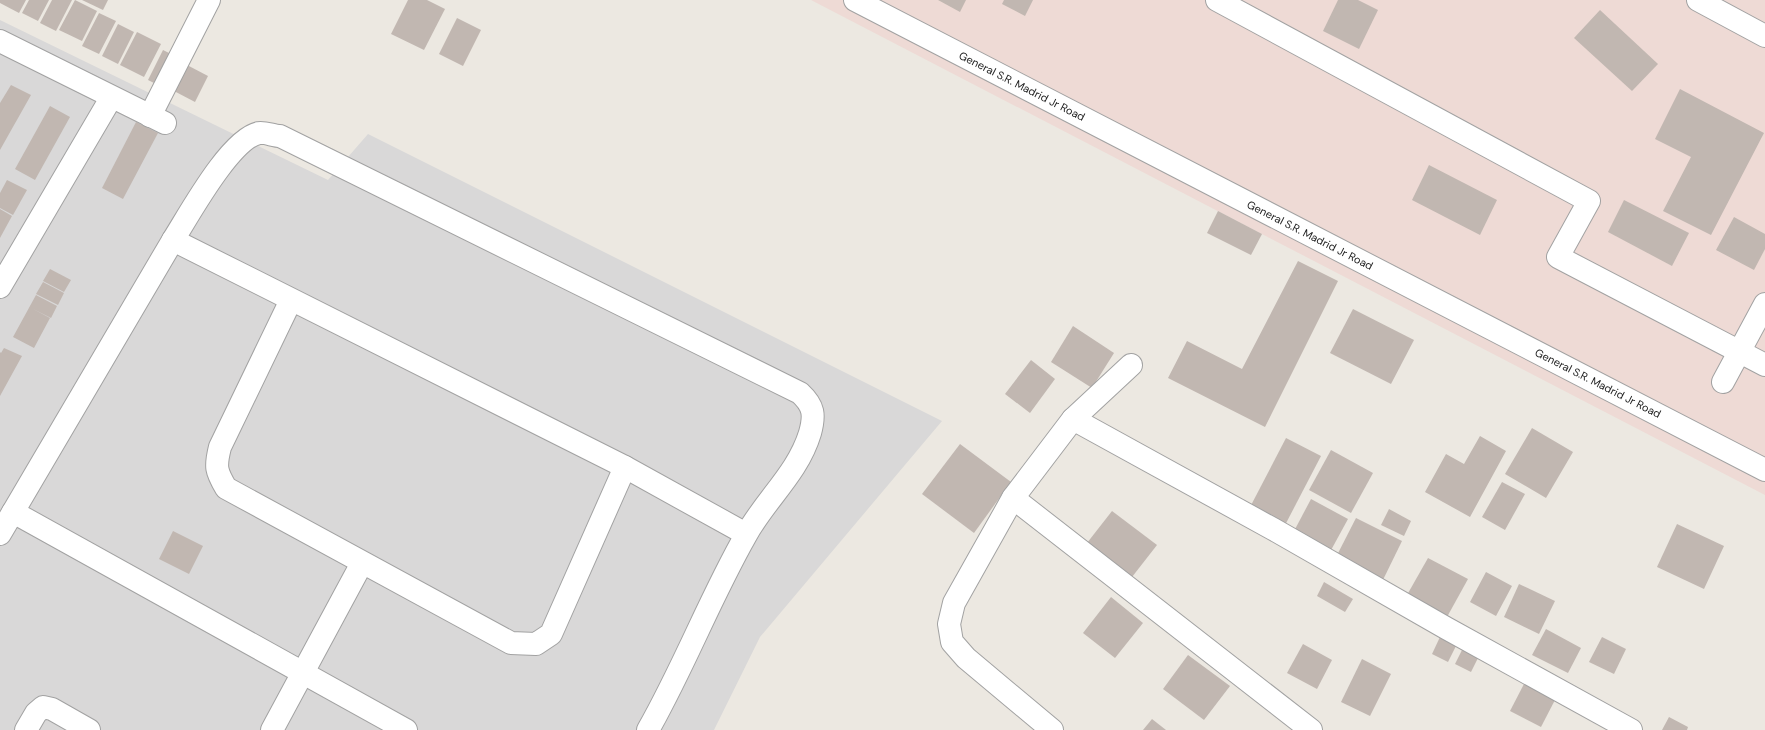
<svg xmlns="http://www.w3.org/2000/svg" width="1765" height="730" viewBox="0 0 1765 730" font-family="'DM Sans',sans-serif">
	<rect width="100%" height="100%" fill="#ece8e1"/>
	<path fill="#d9d8d8" d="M0,20L328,180L368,134L942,421L760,637L714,730H0Z"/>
	<path fill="#eedad5" d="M811,0H1765V495Z"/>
	<g fill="#c1b7b1">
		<path d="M0,0H26L19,13L0,3Z"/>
		<path d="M29,0H49L38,21L22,13Z"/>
		<path d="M52,0H72L56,31L40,23Z"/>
		<path d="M75,0L97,11L82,41L59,30Z"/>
		<path d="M82,0H108L103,10Z"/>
		<path d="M408,0H427L445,9L424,50L391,34Z"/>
		<path d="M938,0H966L960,12Z"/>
		<path d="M1004,0H1033L1025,16L1002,4Z"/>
		<path d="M1338,0H1358L1378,10L1359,49L1323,31Z"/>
		<path d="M1600,10L1658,64L1632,91L1574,38Z"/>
		<path d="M99,13L116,21L99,54L82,46Z"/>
		<path d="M457,18L481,30L463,66L439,54Z"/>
		<path d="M118,24L134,32L118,64L102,56Z"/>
		<path d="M137,32L161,44L144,77L120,65Z"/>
		<path d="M163,50L177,57L162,87L148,80Z"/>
		<path d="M187,65L208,76L195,102L174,91Z"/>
		<path d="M11,85L31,95L0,150V103Z"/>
		<path d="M1680,89L1764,133L1711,235L1663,211L1691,157L1655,139Z"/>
		<path d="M50,106L70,117L35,180L15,169Z"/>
		<path d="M136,122L158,133L123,199L102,188Z"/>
		<path d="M1429,165L1497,200L1480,235L1412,200Z"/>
		<path d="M7,180L27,190L13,215L0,208V193Z"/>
		<path d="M1624,200L1689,233L1672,266L1608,232Z"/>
		<path d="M0,209L12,216L0,238Z"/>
		<path d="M1218,211L1262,234L1251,255L1207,233Z"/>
		<path d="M1734,217L1765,234V249L1754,270L1716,250Z"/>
		<path d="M1298,261L1338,281L1265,427L1168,378L1187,341L1242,369Z"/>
		<path d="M50,269L71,280L64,292L43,281Z"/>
		<path d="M43,282L64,293L58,305L36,294Z"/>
		<path d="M36,295L57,306L51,318L33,309L50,318L34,348L13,337Z"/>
		<path d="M1353,309L1414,340L1391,384L1330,353Z"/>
		<path d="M1073,326L1114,353L1092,388L1051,362Z"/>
		<path d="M4,348L22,356L0,396V352L1,353Z"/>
		<path d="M1031,360L1055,379L1030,413L1005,394Z"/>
		<path d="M1532,428L1573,452L1546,498L1505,474Z"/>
		<path d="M1480,436L1506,451L1470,517L1425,492L1446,454L1464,464Z"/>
		<path d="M1286,438L1321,456L1283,529L1248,511Z"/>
		<path d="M960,444L1011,482L974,533L922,494Z"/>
		<path d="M1331,450L1373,473L1351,513L1309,490Z"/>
		<path d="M1502,482L1525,494L1505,530L1482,517Z"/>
		<path d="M1311,499L1348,519L1330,552L1293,533Z"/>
		<path d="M1389,509L1411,521L1404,536L1381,525Z"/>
		<path d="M1112,511L1157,545L1132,577L1087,543Z"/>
		<path d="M1356,518L1402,541L1380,586L1333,563Z"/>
		<path d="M1677,524L1724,546L1704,589L1657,567Z"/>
		<path d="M173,531L203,546L189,574L159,559Z"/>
		<path d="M1428,558L1468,579L1447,617L1407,595Z"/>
		<path d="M1486,572L1512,586L1496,616L1470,602Z"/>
		<path d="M1324,582L1353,599L1345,612L1317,596Z"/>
		<path d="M1519,584L1555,601L1539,634L1504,617Z"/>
		<path d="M1111,597L1143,623L1115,658L1083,633Z"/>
		<path d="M1546,629L1581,648L1568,673L1532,655Z"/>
		<path d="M1440,637L1456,646L1448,662L1432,654Z"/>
		<path d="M1602,637L1626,649L1614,674L1589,662Z"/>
		<path d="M1303,644L1332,660L1317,689L1287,673Z"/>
		<path d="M1462,650L1478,658L1471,672L1455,664Z"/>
		<path d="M1188,655L1230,686L1204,720L1163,689Z"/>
		<path d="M1362,659L1391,674L1370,716L1341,702Z"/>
		<path d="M1525,682L1556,698L1541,727L1510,711Z"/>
		<path d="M1669,717L1688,727L1687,730H1662Z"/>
		<path d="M1152,719L1166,730H1143Z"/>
	</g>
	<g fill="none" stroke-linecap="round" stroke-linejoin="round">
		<g stroke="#a2a2a2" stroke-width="24">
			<g id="street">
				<path d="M855,0L1765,470"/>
				<path d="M1217,0L1589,201L1558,257L1765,365"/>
				<path d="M1698,0L1765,36"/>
				<path d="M0,41L165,123"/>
				<path d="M150,116L209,0"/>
				<path d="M173,240C189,215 230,139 259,133C265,132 274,136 280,136L800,393C814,406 815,415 810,433C798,473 765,500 746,535C710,598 684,667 648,730"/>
				<path d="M0,287L111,98"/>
				<path d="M291,300L220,447C215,467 216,471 226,488L511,643L536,644L551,634L625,467"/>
				<path d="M1723,382L1765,304"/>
				<path d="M1073,419L1273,529L1446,628L1631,730"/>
				<path d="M1013,498L1311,730"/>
				<path d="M13,512L173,240L625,467L746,534"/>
				<path d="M0,534L13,512L406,730"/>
				<path d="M26,730L36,713L43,707L52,709L89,730"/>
				<path d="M272,730L362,563"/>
				<path d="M1052,730L966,658L952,642L949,624L954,603L1013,498L1073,419L1131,365"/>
			</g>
		</g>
		<use href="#street" stroke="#fff" stroke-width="22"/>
	</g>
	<g text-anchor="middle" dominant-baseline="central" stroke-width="3" stroke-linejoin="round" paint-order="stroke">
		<g font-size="11" fill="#1b1b1b" stroke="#fff">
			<text transform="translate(1022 86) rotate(27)">General S.R. Madrid Jr Road</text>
			<text transform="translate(1310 235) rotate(27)">General S.R. Madrid Jr Road</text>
			<text transform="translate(1598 383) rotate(27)">General S.R. Madrid Jr Road</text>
		</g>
	</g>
</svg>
